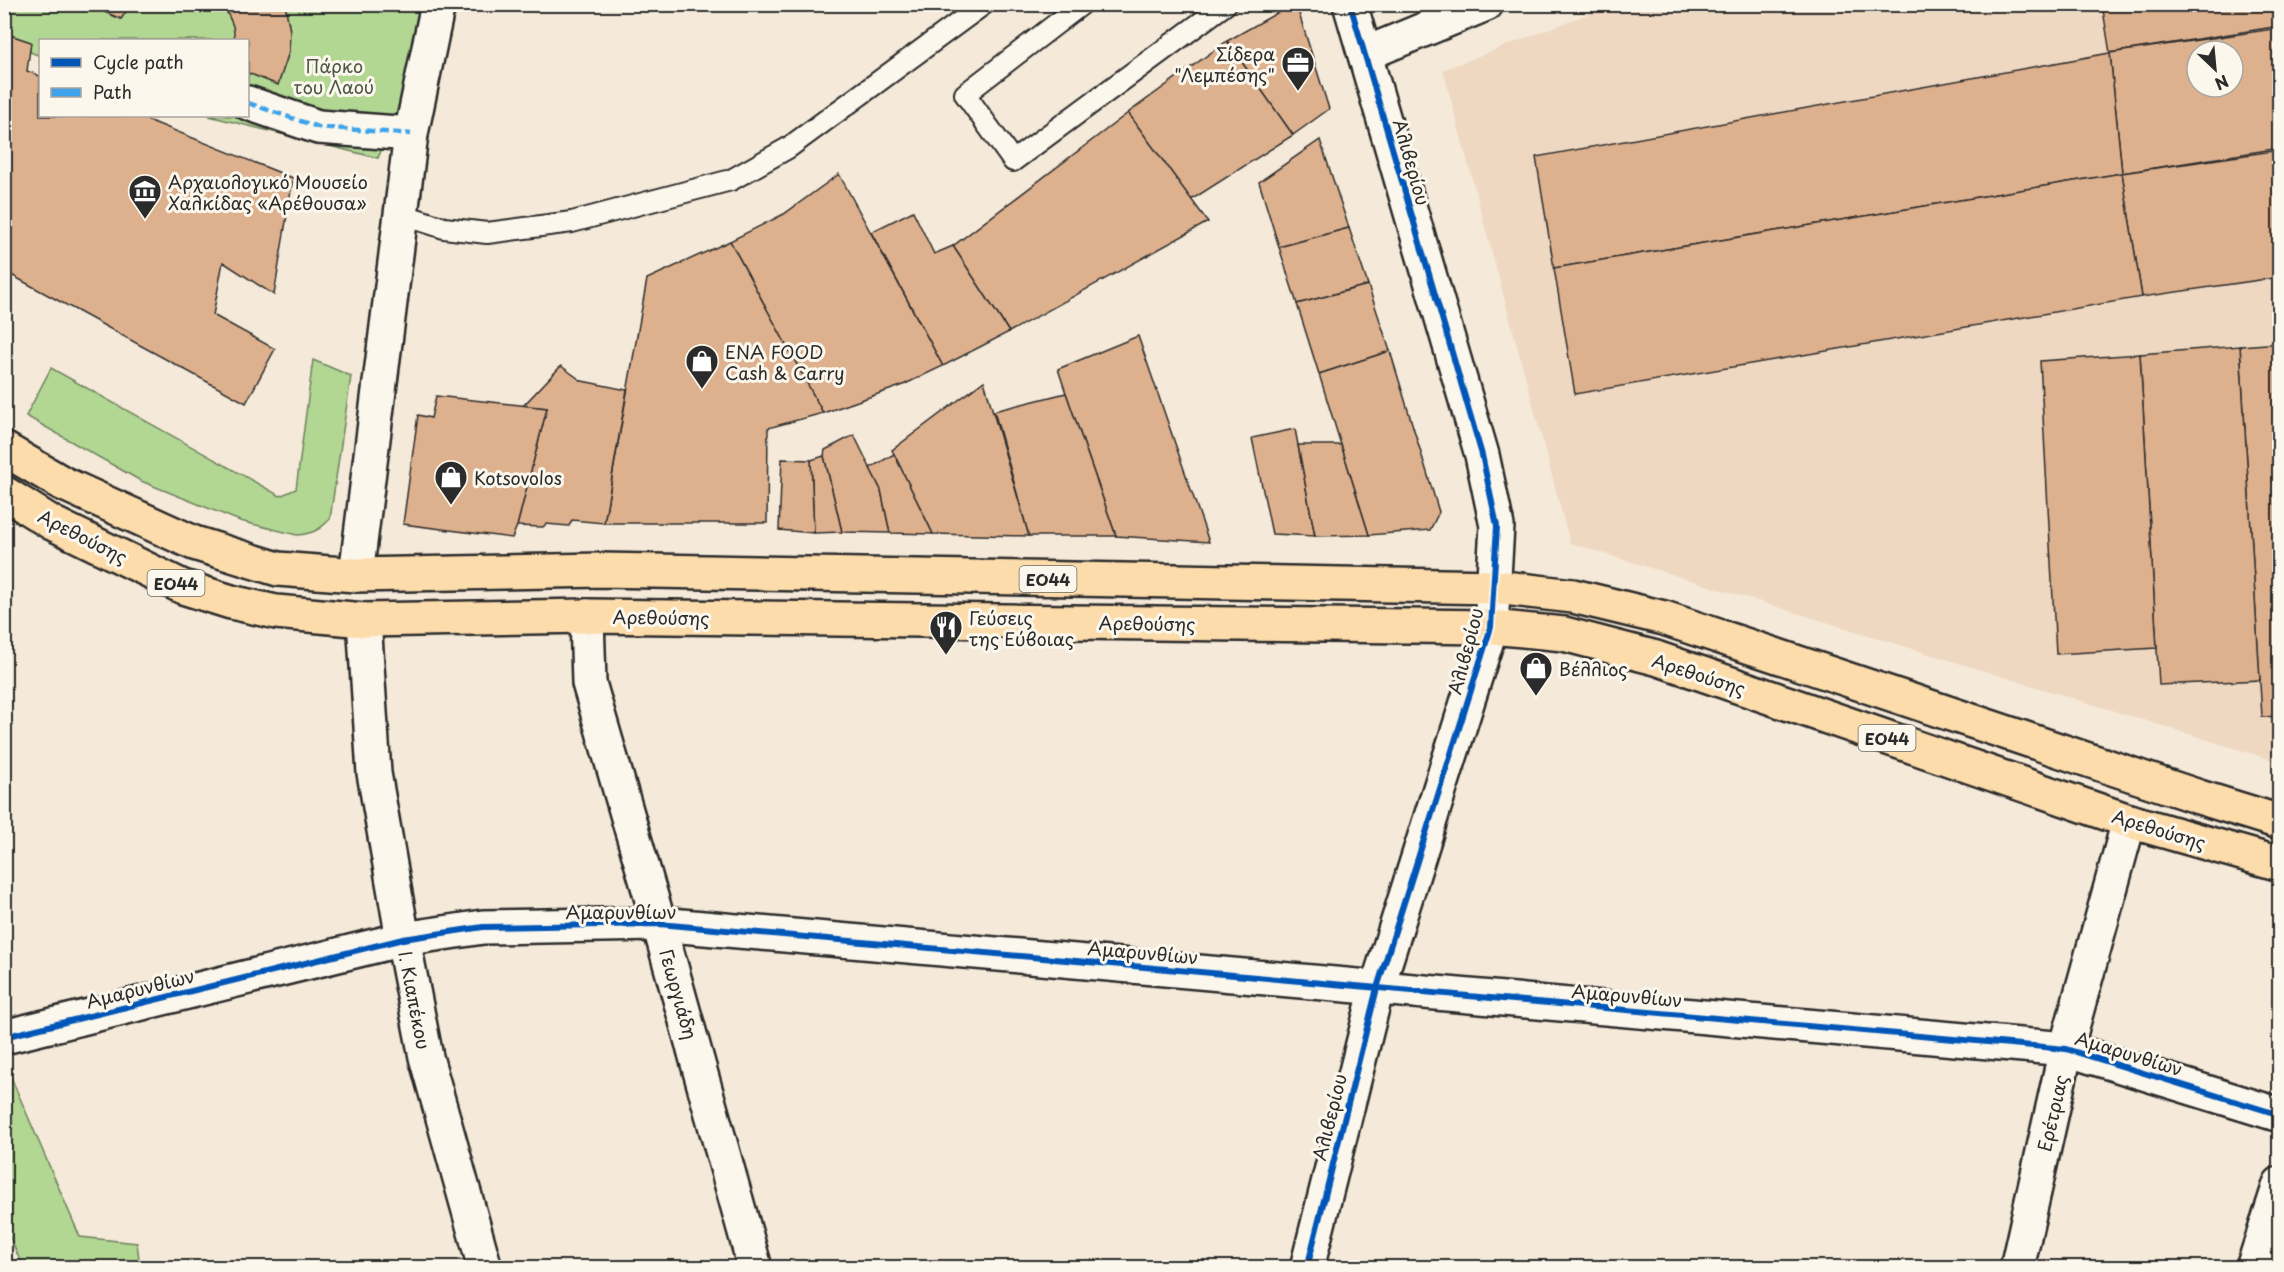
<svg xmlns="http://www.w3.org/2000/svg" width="2284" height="1272" viewBox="0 0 2284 1272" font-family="'Playpen Sans',sans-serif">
	<rect width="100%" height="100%" fill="#f5e9d9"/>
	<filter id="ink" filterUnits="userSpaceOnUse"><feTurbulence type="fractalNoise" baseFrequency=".0167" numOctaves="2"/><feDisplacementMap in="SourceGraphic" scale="12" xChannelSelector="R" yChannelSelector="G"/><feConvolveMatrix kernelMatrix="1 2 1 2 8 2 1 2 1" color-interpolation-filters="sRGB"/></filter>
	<g filter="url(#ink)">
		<path fill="#eed8c2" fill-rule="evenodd" d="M1611,5H2279V762L1570,543L1443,70ZM2197,51H2233V87H2197Z"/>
		<g fill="#b1d793" stroke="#6e815f" stroke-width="1.5">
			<path d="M4,5H441L378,158L209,116H248V40H40V56L30,52V42L5,33Z"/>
			<path d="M313,360L351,376L330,519C320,530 312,534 297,535L240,521L141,481L26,416L51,368L280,496L296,489Z"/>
			<path d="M5,1068H7L80,1237L137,1243L140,1267H23L5,1226Z"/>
		</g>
		<g fill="#deb18e" stroke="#2b2b2b" stroke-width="1.5" fill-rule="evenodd">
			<path d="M86,4H131L121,19Z"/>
			<path d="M221,4H285L290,31L289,52L278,85L248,73V40H235L233,26L227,12Z"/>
			<path d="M1293,4H1296L1329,109L1293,135L1227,41Z"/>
			<path d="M2102,4H2280V26L2110,53Z"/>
			<path d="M2280,28V148L2122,173L2110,53ZM2197,51H2233V87H2197Z"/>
			<path d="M4,33L31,42L27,71L40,76V116H138L293,178L274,295L223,262L213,315L275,349L246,403L4,271Z"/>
			<path d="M1227,41L1293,135L1191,200L1128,113Z"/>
			<path d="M2110,53L2122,173L1554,268L1536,157Z"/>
			<path d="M1128,113L1208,222L1009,332L953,246Z"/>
			<path d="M1320,140L1349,228L1279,247L1259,182Z"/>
			<path d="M2280,150V277L2142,297L2122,173Z"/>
			<path d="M2122,173L2142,297L1575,394L1554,268Z"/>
			<path d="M839,174L943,366L901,386L823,413L730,241L784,214Z"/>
			<path d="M913,211L934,254L953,246L1009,332L943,366L871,232Z"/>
			<path d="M1349,228L1368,285L1297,304L1279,247Z"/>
			<path d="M730,241L823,413L768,428L767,523H604L647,279Z"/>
			<path d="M1368,285L1390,351L1319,374L1297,304Z"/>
			<path d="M1138,336L1209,542L1116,536L1066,393L1058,369Z"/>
			<path d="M2280,343V716L2262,717L2240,346Z"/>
			<path d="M2240,346L2260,680L2159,685L2140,354Z"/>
			<path d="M1390,351L1439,512L1430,530L1369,535L1319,374Z"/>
			<path d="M2140,354L2157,648L2056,654L2040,361Z"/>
			<path d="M561,366L582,381L627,390L604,523L572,520L569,526L546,524L543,527L517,526L547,408L523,406Z"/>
			<path d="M984,381L1029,536L933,534L892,450Z"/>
			<path d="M1066,393L1116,536H1029L994,411Z"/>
			<path d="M436,396L547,408L517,526L512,538L403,524L418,415L431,418Z"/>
			<path d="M1295,429L1298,445L1315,536L1272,534L1252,438Z"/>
			<path d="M854,435L881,490L890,533L842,532L824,456L825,450Z"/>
			<path d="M1298,445H1341L1369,535L1315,536Z"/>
			<path d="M894,454L933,534L890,533L881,490L870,468Z"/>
			<path d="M824,456L842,532L814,533L811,460Z"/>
			<path d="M782,459L811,460L814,533L779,530Z"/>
		</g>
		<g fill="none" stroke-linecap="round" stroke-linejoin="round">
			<g stroke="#2b2b2b" stroke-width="24">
				<g id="lane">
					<path d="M1082,4L965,94L1013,161L1226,4"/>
					<path d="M401,214L444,228L487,233L572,222L731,180L788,148L984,4"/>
				</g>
			</g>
			<g stroke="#2b2b2b" stroke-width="38">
				<g id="street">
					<path d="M1365,54L1486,4"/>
					<path d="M248,103L318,127L411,134"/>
					<path d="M356,575L411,134L437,9L441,4"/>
					<path d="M587,616L589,683L659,924L755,1268"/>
					<path d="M4,1037L403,939L483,927L659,924L2066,1049L2280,1115"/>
					<path d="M1307,1268L1377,988L1491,627L1497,526L1482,455L1350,4"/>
					<path d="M2017,1268L2066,1049L2129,821"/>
					<path d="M2253,1268L2280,1184"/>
				</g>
			</g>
			<g stroke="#2b2b2b" stroke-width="38">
				<path id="secondary" d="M364,620L374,773L403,939L426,1057L485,1268"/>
			</g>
			<g stroke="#2b2b2b" stroke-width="38">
				<g id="primary">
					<path d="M4,449L62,483L194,543L278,569L356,575L601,570L1495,587L1573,596L1664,618L2199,797L2280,822"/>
					<path d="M4,493L52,523L183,587L231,602L276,612L364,620L587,616L1491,627L1564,634L1656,658L2129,821L2280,864"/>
				</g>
			</g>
			<use href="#lane" stroke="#fbf7ec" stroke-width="20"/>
			<use href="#street" stroke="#fbf7ec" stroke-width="33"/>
			<use href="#secondary" stroke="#fbf7ec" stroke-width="33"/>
			<use href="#primary" stroke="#fddcac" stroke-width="33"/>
			<path stroke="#3ea3eb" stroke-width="4.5" stroke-dasharray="9 4.5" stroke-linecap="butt" d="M248,103L318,127L411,134"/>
			<g stroke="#fbf7ec" stroke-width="10">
				<g id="cycleway">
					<path d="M4,1037L403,939L483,927L659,924L2066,1049L2280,1115"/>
					<path d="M1307,1268L1377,988L1491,627L1497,526L1482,455L1350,4"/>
				</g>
			</g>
			<use href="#cycleway" stroke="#0057b8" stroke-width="6"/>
		</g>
	</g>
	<defs>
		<g id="office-pin" transform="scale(1.725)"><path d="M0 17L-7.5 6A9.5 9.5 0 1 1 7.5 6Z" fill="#2b2b2b" stroke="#fbf7ec"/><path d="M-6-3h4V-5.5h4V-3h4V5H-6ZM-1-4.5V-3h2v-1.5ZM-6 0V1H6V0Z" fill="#fff"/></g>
		<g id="museum-pin" transform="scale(1.725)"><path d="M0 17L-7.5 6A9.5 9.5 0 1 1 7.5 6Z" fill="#2b2b2b" stroke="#fbf7ec"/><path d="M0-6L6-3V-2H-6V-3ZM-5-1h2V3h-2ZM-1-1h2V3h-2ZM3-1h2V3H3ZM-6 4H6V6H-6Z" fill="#fff"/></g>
		<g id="shop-pin" transform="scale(1.725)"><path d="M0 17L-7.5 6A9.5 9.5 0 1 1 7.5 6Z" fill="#2b2b2b" stroke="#fbf7ec"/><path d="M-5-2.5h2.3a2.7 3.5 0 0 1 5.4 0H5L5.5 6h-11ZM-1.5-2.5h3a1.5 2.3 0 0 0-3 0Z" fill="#fff"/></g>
		<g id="restaurant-pin" transform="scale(1.725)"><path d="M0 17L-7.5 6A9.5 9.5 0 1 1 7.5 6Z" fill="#2b2b2b" stroke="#fbf7ec"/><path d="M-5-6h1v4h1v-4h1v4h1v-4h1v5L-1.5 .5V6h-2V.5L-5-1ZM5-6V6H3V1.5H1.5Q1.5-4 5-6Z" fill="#fff"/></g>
	</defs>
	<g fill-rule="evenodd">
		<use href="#office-pin" x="1298" y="63"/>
		<use href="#museum-pin" x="145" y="191"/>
		<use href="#shop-pin" x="702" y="361"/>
		<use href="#shop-pin" x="451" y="477"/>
		<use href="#restaurant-pin" x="946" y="627"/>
		<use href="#shop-pin" x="1536" y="668"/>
	</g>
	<g text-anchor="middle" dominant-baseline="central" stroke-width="6" stroke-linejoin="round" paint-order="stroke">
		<g fill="#fbf7ec" stroke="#696865" stroke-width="1.5">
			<rect x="1019.5" y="566" width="57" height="26" rx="4.5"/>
			<rect x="147.5" y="570" width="57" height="26" rx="4.5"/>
			<rect x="1858.5" y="725" width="57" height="26" rx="4.5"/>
		</g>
		<g font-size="16" font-weight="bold" fill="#2b2b2b">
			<text x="1048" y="579">ΕΟ44</text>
			<text x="176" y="583">ΕΟ44</text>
			<text x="1887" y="738">ΕΟ44</text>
		</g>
		<g font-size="18" fill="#2b2b2b" stroke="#fbf7ec" text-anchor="start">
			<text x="1275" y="53" text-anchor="end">Σίδερα<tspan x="1275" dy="21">"Λεμπέσης"</tspan></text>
			<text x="168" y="181">Αρχαιολογικό Μουσείο<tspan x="168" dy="21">Χαλκίδας «Αρέθουσα»</tspan></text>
			<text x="725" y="351">ENA FOOD<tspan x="725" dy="21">Cash &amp; Carry</tspan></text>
			<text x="474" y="477">Kotsovolos</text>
			<text x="969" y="617">Γεύσεις<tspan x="969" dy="21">της Εύβοιας</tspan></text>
			<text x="1559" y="668">Βέλλιος</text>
		</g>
		<g font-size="18" fill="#4c5645" stroke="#fbf7ec">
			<text x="334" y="65">Πάρκο<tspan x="334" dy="21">του Λαού</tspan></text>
		</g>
		<g font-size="18" fill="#2b2b2b" stroke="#fbf7ec">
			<text transform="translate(1412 162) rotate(74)">Αλιβερίου</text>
			<text transform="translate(83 536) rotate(27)">Αρεθούσης</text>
			<text transform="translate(661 617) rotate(1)">Αρεθούσης</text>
			<text transform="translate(1147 623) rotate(1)">Αρεθούσης</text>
			<text transform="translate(1465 651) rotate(-75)">Αλιβερίου</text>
			<text transform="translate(1699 674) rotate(18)">Αρεθούσης</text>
			<text transform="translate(2159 829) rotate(17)">Αρεθούσης</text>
			<text x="621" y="911">Αμαρυνθίων</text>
			<text transform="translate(1143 952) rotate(5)">Αμαρυνθίων</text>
			<text transform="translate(140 988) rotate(-14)">Αμαρυνθίων</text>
			<text transform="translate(679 994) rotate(74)">Γεωργιάδη</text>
			<text transform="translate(1627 995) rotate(5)">Αμαρυνθίων</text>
			<text transform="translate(415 1000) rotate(79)">Ι. Κιαπέκου</text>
			<text transform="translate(2129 1053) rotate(17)">Αμαρυνθίων</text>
			<text transform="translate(2052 1113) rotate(-77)">Ερέτριας</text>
			<text transform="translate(1329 1117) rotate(-76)">Αλιβερίου</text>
		</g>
	</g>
	<rect width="2284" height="1272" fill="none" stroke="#fbf7ec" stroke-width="24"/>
	<rect x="12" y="12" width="2260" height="1248" fill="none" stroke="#2b2b2b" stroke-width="2" filter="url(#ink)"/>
	<rect x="39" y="39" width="210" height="78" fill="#fbf7ec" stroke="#a8a59f" stroke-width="1.5"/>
	<rect x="51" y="58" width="30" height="9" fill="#0057b8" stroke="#a8a59f" stroke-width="1.5"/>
	<text x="93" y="69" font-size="18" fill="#2b2b2b">Cycle path</text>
	<rect x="51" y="88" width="30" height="9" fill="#3ea3eb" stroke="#a8a59f" stroke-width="1.5"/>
	<text x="93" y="99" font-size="18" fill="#2b2b2b">Path</text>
	<g transform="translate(2215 69) rotate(154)"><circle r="28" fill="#fbf7ec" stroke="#a8a59f" stroke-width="1.5"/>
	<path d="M0-4.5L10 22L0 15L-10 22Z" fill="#2b2b2b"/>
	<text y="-9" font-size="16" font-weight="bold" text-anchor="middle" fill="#2b2b2b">N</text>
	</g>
</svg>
